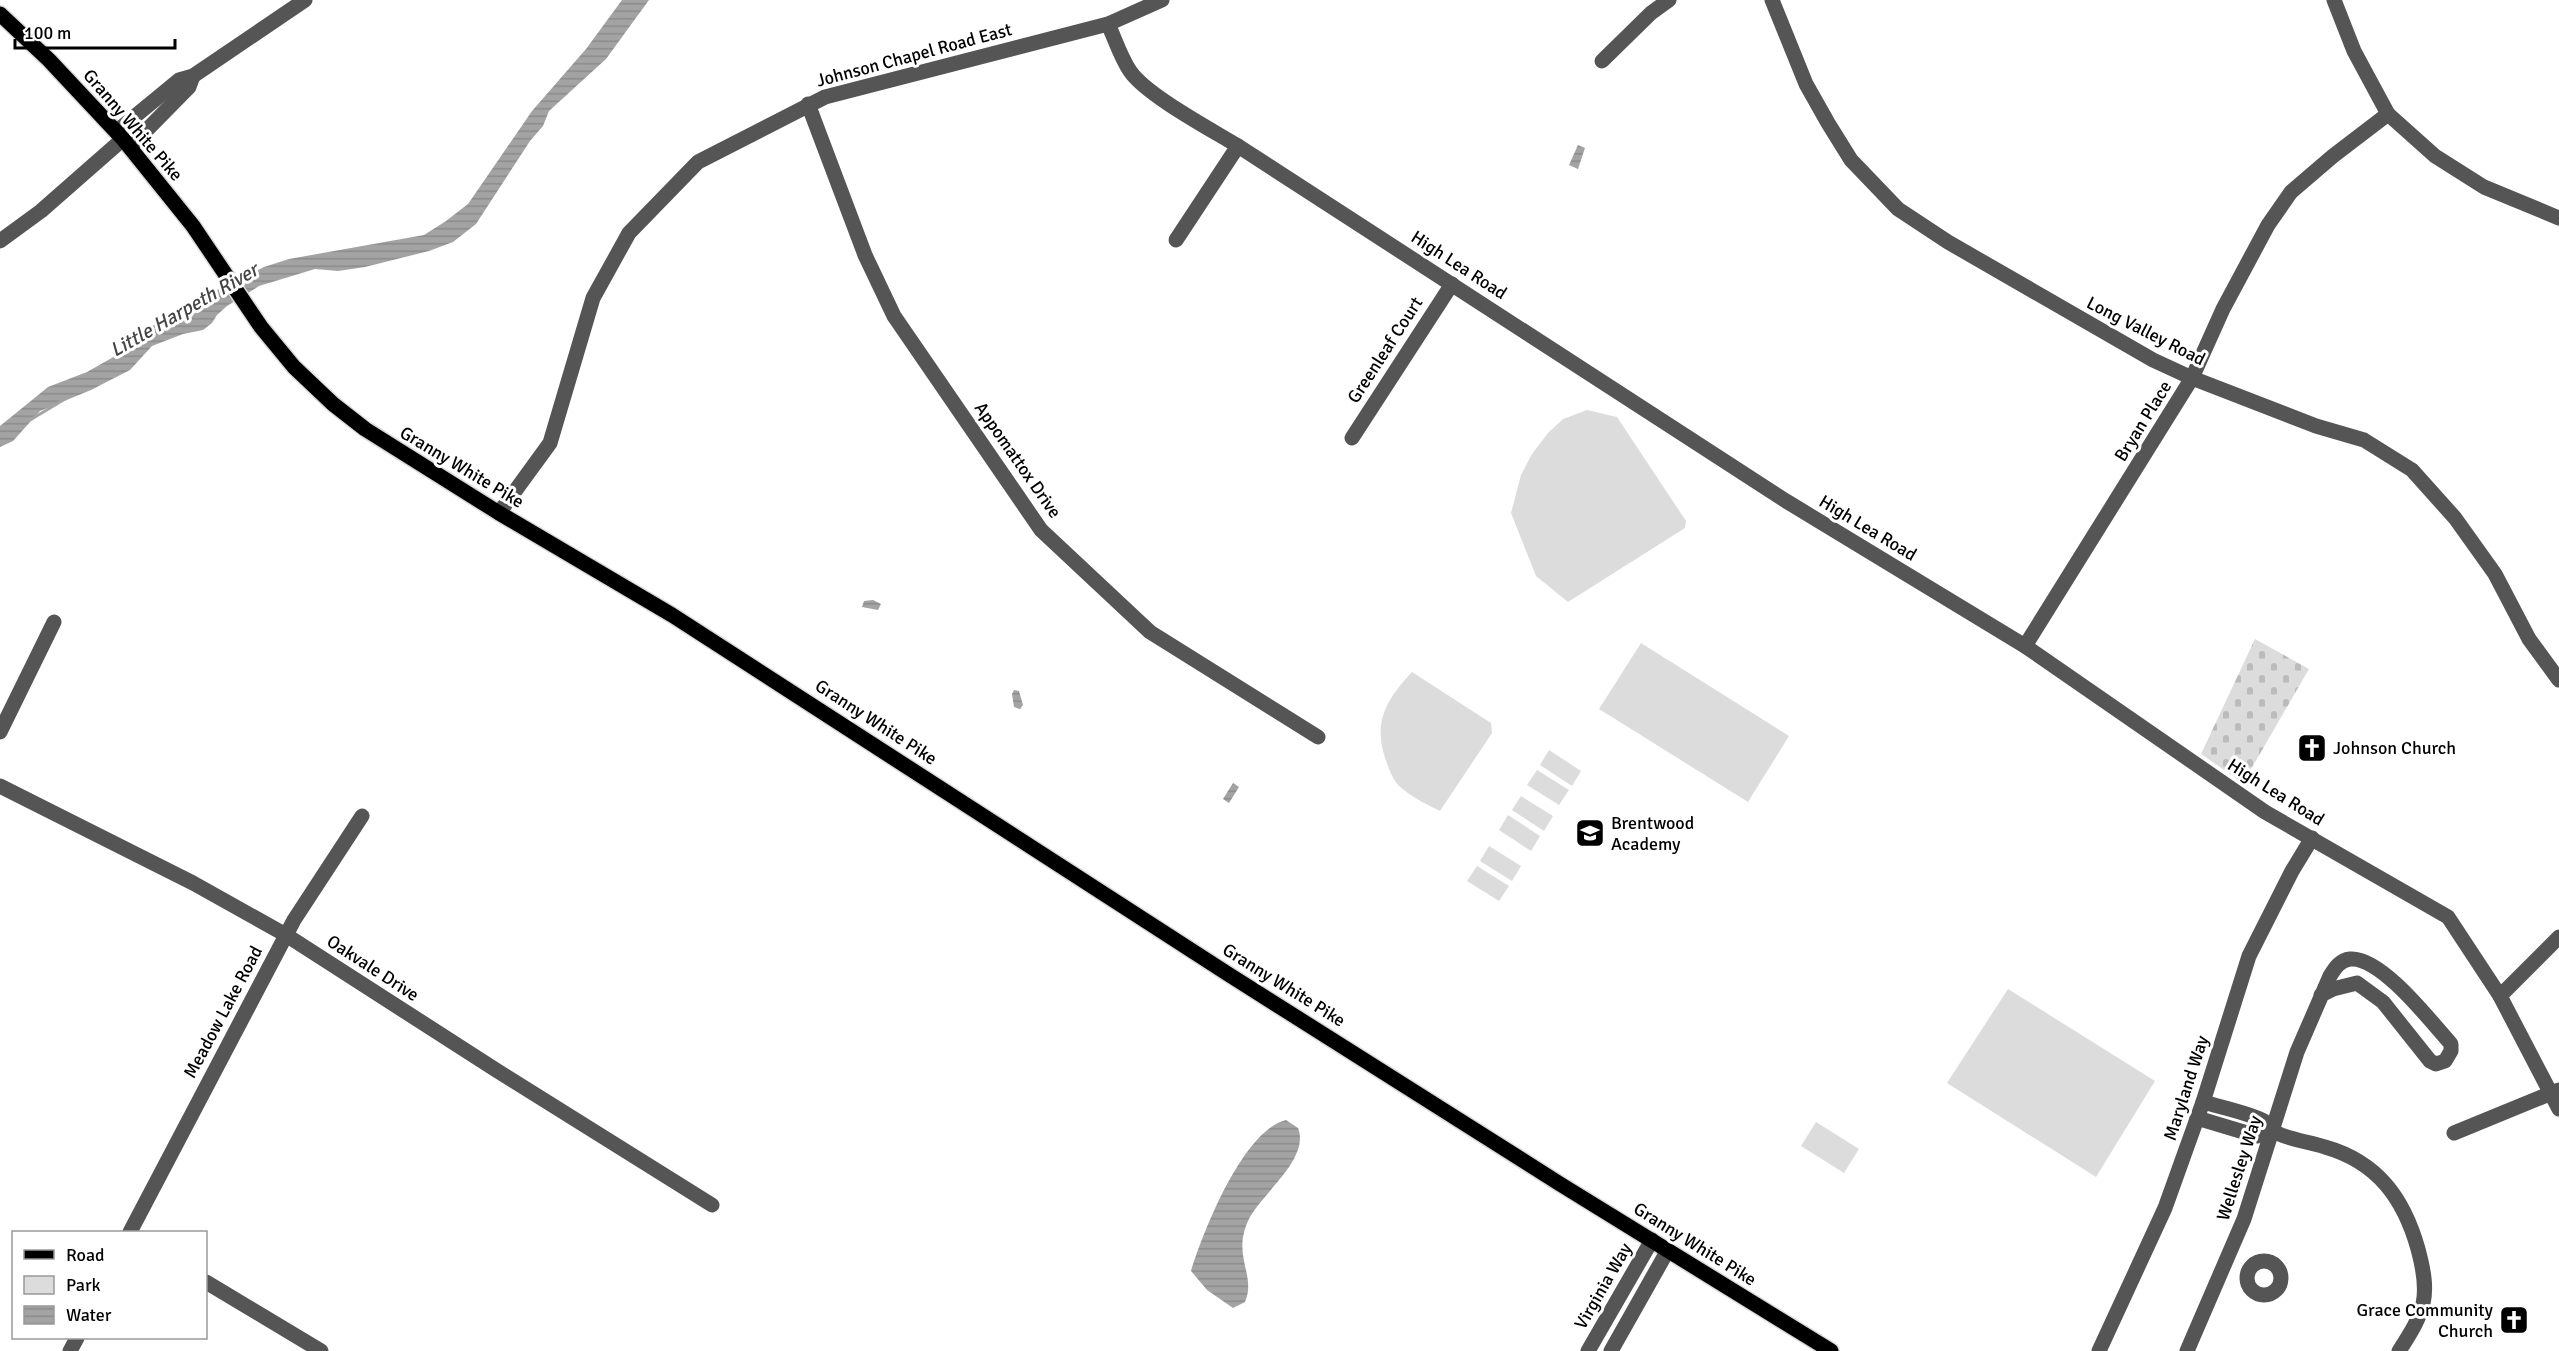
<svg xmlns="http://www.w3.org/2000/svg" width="2559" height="1351" viewBox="0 0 2559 1351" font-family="Signika,sans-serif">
	<defs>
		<pattern id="cemetery-stones" width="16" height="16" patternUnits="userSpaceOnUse" patternTransform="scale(1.5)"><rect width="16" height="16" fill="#dcdcdc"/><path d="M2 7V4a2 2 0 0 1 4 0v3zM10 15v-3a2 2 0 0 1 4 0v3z" fill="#bbb"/></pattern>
		<pattern id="water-rules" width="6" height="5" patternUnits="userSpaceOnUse" patternTransform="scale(1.5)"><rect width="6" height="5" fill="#a3a3a3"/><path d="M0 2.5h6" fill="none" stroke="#8b8b8b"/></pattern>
	</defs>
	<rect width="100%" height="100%" fill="#fff"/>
	<path fill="url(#cemetery-stones)" d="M2255,639L2309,669L2243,783L2201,754Z"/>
	<g fill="#dcdcdc">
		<path d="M1587,410L1617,417L1686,521L1685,528L1568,602L1536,576L1511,513L1521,475L1532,454L1548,433L1563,419Z"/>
		<path d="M1641,643L1789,736L1748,802L1599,709Z"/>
		<path d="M1412,672L1491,723L1492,733L1440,811C1428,805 1415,799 1404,790C1395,784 1390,773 1387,763C1372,724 1385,701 1412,672Z"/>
		<path d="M1549,750L1581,771L1572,786L1540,765Z"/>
		<path d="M1537,770L1569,790L1559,805L1527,785Z"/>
		<path d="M1521,796L1553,816L1544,831L1512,810Z"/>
		<path d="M1508,815L1540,836L1531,851L1499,830Z"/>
		<path d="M1489,846L1521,866L1512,881L1480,861Z"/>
		<path d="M1477,866L1509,886L1499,901L1467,881Z"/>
		<path d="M2008,989L2155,1081L2096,1177L1947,1083Z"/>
		<path d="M1816,1122L1859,1149L1844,1173L1801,1146Z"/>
	</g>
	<g fill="url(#water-rules)">
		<path d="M622,0H649L606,59L549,111L543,126L530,141L476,224L453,242L429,251L365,267L338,271L315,269L259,286L227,306L217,315L212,323L203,330L183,334L152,346L130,370L91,390L40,411L13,441L0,447V426L48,387L87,372L117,355L147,329L185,307L202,301L213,292L264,267L289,259L424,235L446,221L468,204L532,111L586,49Z"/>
		<path d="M1578,145L1585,148L1578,169L1569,165Z"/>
		<path d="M873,600L881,604L878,610L862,607L864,601Z"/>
		<path d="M1014,690L1019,691L1023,705L1020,709L1014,707L1012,694Z"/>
		<path d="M1233,783L1239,787L1229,803L1223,799Z"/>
		<path d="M1286,1120L1298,1128C1310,1158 1264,1192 1250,1217C1230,1255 1257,1274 1245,1302L1233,1308L1207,1290L1191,1271C1203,1232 1243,1130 1286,1120Z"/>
	</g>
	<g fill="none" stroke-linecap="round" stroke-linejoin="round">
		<path stroke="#a3a3a3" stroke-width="3" d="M30,420L65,399"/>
		<g stroke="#dbdbdb" stroke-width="18">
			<path id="major" d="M0,14L49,60L123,139L193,226L261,327L294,367L333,404L365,429L499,513L672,615L1228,974L1560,1184L1831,1351"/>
		</g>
		<g stroke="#555" stroke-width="15">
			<path d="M1772,0L1806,84L1828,123L1851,160L1898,209L1948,242L2153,360L2192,378L2316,426L2364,440L2412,470L2455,518L2495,574L2529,639L2559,680"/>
			<path d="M2334,0L2354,51L2388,114L2435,156L2484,187L2559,218"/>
			<path d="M1108,24C1115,39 1121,58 1130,71C1146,95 1212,130 1238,146L1786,501L2025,646L2265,812L2448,917L2500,996L2559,1109"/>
			<path d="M1602,61L1651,13L1669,0"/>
			<path d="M808,104L865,255L894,316L1041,530L1150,632L1318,737"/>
			<path d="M117,131L179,80L193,76L305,0"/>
			<path d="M130,147L189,87L193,76"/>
			<path d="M1176,240L1238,146"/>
			<path d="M0,241L41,211L123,139"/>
			<path d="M1352,438L1452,284"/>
			<path d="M499,513L550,443L593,298L629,233L698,162L825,97L1108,24L1162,0"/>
			<path d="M2025,646L2192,378L2223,309L2268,225L2291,192L2333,156L2388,114"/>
			<path d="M0,732L54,622"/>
			<path d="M0,786L193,883L286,935L496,1070L712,1205"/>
			<path d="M2500,996L2559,937"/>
			<path d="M2203,1102C2217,1106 2253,1114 2264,1121C2267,1124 2269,1129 2273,1131C2285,1139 2311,1142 2325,1147C2378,1162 2404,1199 2418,1249C2431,1297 2425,1311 2399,1351"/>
			<path d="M2197,1118L2257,1136L2273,1131"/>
			<path d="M2454,1133L2559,1090"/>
			<path d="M130,1232L294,920L362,816"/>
			<circle cx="2264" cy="1278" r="17"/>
			<path d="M206,1282L321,1351"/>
			<path d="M70,1351L77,1338"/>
			<path d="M1588,1351L1652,1240"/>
			<path d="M1611,1351L1668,1250"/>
			<path d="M2099,1351L2165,1208L2203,1102L2249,956L2292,871L2312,838"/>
			<path d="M2187,1351L2244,1219L2297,1052L2330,976C2335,968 2340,960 2350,959C2381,956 2432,1023 2451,1044V1051L2445,1061L2436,1064L2430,1061L2383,1002L2357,983L2333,989L2321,995"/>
		</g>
		<use href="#major" stroke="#000" stroke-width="15"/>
	</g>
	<defs>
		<g id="church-square" transform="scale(1.5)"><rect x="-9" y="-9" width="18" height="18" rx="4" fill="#000" stroke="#fff"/><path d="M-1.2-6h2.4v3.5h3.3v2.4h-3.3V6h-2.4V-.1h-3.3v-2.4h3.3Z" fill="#fff"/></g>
		<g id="school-square" transform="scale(1.5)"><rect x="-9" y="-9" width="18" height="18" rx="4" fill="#000" stroke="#fff"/><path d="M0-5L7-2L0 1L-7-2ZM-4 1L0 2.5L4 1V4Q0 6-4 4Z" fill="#fff"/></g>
	</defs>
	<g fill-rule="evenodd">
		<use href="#church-square" x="2312" y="748"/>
		<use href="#school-square" x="1590" y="833"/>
		<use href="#church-square" x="2514" y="1320"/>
	</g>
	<g text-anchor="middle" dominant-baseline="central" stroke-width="6" stroke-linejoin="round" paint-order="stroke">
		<g font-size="18" fill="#000" stroke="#fff">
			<text transform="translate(914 55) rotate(-15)">Johnson Chapel Road East</text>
			<text transform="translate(133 125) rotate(49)">Granny White Pike</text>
			<text transform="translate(1459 265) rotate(33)">High Lea Road</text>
			<text transform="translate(2146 331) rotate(27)">Long Valley Road</text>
			<text transform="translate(1385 350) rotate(-57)">Greenleaf Court</text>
			<text transform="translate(2143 421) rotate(-58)">Bryan Place</text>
			<text transform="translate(1018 460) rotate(55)">Appomattox Drive</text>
			<text transform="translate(462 467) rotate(31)">Granny White Pike</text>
			<text transform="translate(1868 528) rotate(31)">High Lea Road</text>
			<text transform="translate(876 722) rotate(33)">Granny White Pike</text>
			<text transform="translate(2276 792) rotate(32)">High Lea Road</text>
			<text transform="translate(373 968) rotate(33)">Oakvale Drive</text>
			<text transform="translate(1284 985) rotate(32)">Granny White Pike</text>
			<text transform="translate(223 1012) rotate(-62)">Meadow Lake Road</text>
			<text transform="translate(2186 1088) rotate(-72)">Maryland Way</text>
			<text transform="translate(2239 1168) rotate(-72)">Wellesley Way</text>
			<text transform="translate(1695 1244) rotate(32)">Granny White Pike</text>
			<text transform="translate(1603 1286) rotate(-60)">Virginia Way</text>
		</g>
		<g font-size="18" fill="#000" stroke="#fff" text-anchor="start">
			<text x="2333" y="748">Johnson Church</text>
			<text x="1611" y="823">Brentwood<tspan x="1611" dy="21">Academy</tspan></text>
			<text x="2493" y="1310" text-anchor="end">Grace Community<tspan x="2493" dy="21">Church</tspan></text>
		</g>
		<g font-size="20" font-style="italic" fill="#444" stroke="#fff">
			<text transform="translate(184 310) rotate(-30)">Little Harpeth River</text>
		</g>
	</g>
	<rect x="12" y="1231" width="195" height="108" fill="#ffffff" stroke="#999999" stroke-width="1.5"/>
	<rect x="24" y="1250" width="30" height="9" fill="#000000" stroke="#999999" stroke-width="1.5"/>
	<text x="66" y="1261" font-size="18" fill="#000000">Road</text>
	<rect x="24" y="1276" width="30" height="18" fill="#dcdcdc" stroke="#999999" stroke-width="1.5"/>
	<text x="66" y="1291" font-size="18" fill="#000000">Park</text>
	<rect x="24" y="1306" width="30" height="18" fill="url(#water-rules)" stroke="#999999" stroke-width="1.5"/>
	<text x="66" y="1321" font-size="18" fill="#000000">Water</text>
	<path d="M15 39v9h160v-9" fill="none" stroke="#000000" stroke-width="3"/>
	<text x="24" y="39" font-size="18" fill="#000000" stroke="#ffffff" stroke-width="4.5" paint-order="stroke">100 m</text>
</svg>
